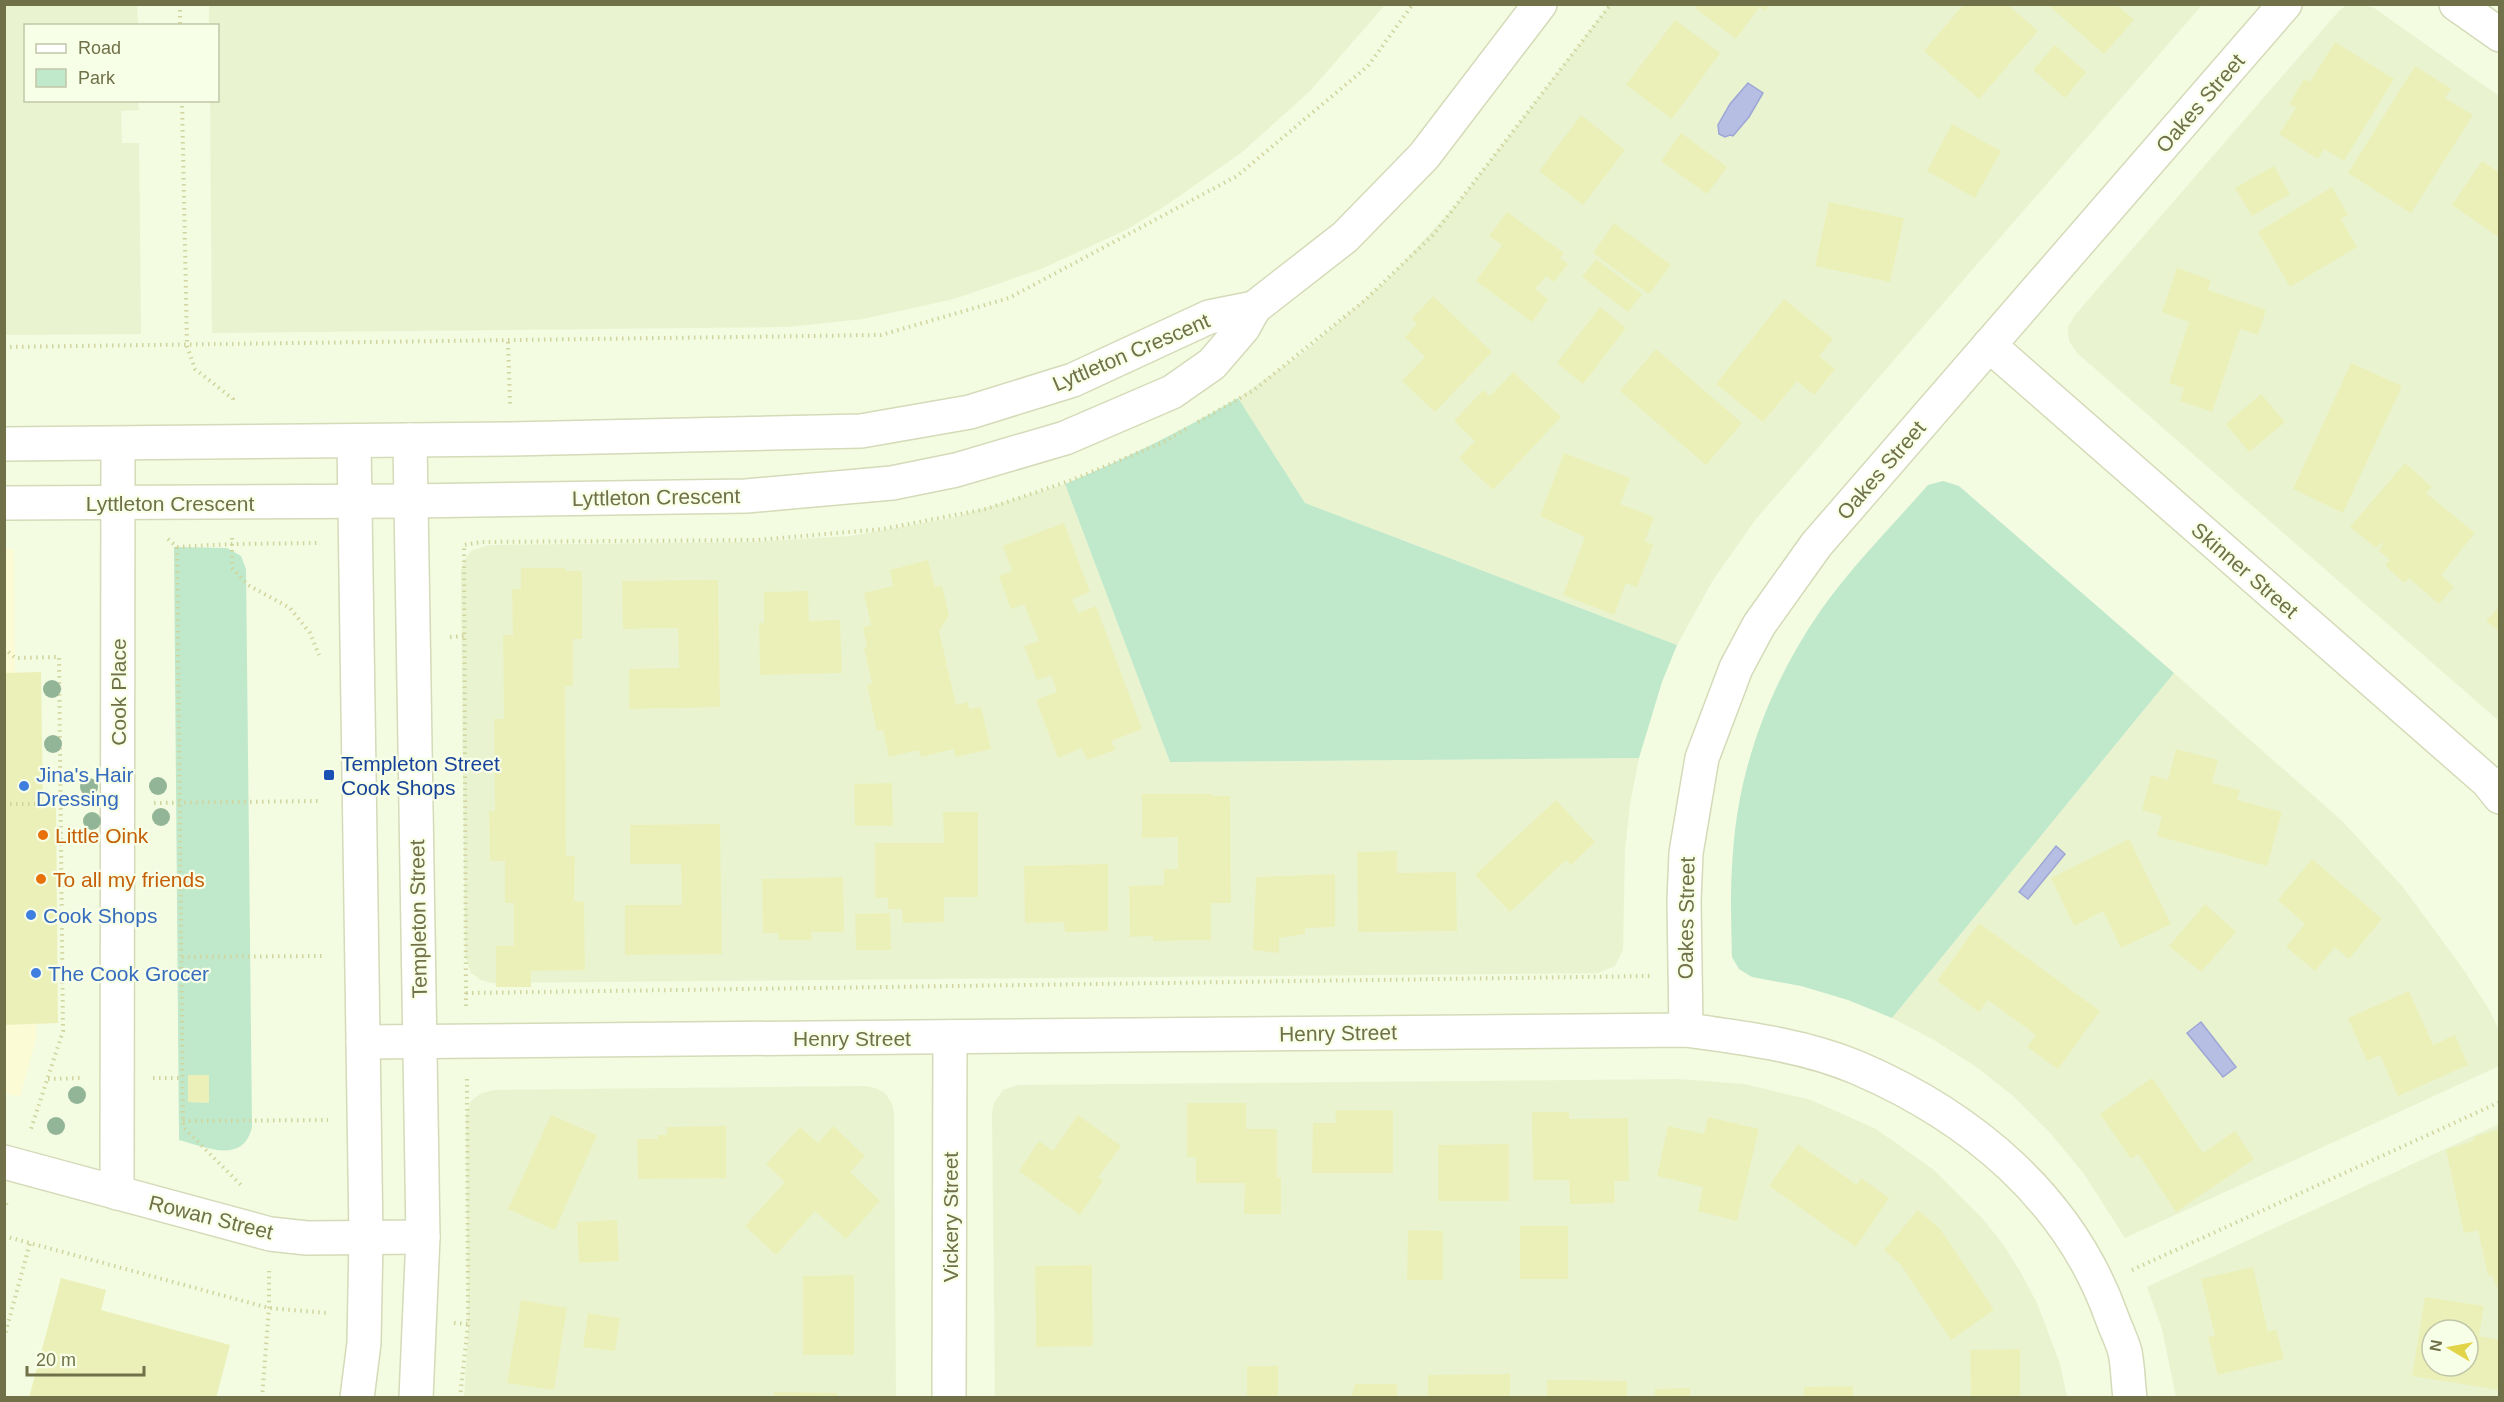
<svg xmlns="http://www.w3.org/2000/svg" width="2504" height="1402" viewBox="0 0 2504 1402" font-family="Arial,sans-serif">
	<rect width="100%" height="100%" fill="#f3fbe1"/>
	<g fill="#eaf3d0" fill-rule="evenodd">
		<path d="M4,5H137L138,25L26,26V100L138,101L139,110L121,111L122,143H139L141,334L5,335Z"/>
		<path d="M209,5V4L1385,5L1310,91L1241,153L1165,206L1126,230L1041,269L954,299L863,319L787,327L212,333L210,101L218,100V26L209,25Z"/>
		<path d="M1609,5H2202L1756,519L1713,580L1677,645L1305,503L1238,398L1303,353L1388,279L1457,204Z"/>
		<path d="M2351,5H2364L2374,8L2499,96V721L2077,353L2069,341L2068,327L2075,315L2338,12L2345,6Z"/>
		<path d="M1065,484L1170,762L1639,758L1630,804L1625,850L1623,950L1615,966L1598,973L492,983L481,980L471,973L465,956L461,571L464,561L471,551L488,545L751,542L850,536L952,518Z"/>
		<path d="M2174,673L2341,820L2402,886L2461,966L2490,1011L2499,1030V1066L2125,1238L2084,1174L2051,1134L2012,1095L1975,1066L1934,1040L1892,1018Z"/>
		<path d="M1679,1079L1744,1084L1811,1100L1876,1129L1934,1170L1982,1218L2003,1244L2021,1273L2037,1303L2060,1364L2067,1397H995L992,1112L994,1103L1003,1090L1018,1085Z"/>
		<path d="M867,1086L878,1089L886,1094L892,1104L894,1113L896,1397L464,1398L468,1331L466,1115L471,1101L480,1094L493,1090Z"/>
		<path d="M2499,1124V1397H2176L2162,1329L2147,1287ZM2432,1330H2468V1366H2432Z"/>
	</g>
	<path fill="#fbfbd5" d="M4,549H14L16,807L34,808L36,1039L20,1097L4,1093Z"/>
	<g fill="#c0e8cb">
		<path d="M1238,398L1305,503L1677,645L1662,682L1639,758L1170,762L1065,484C1125,459 1182,431 1238,398Z"/>
		<path d="M1943,481L1959,486L2174,673L1892,1018L1848,1000L1801,986L1752,977L1739,969L1732,957C1731,922 1730,887 1733,852C1739,765 1771,682 1821,610C1852,566 1892,526 1928,485Z"/>
		<path d="M174,547L227,548L241,556L246,569L252,1127C243,1165 206,1147 179,1140Z"/>
	</g>
	<g fill="#b6bee4" stroke="#9da6d5" stroke-width="1.5">
		<path d="M1748,83L1763,93L1749,117L1733,136L1730,135L1725,137L1719,134L1718,125L1730,104Z"/>
		<path d="M2056,846L2065,854L2028,899L2019,892Z"/>
		<path d="M2201,1022L2236,1067L2223,1077L2187,1033Z"/>
	</g>
	<g fill="#ebf0b9" fill-rule="evenodd">
		<path d="M1697,4H1770L1765,11L1760,6L1736,39L1695,8Z"/>
		<path d="M1964,4H2007L2038,31L1979,99L1924,51Z"/>
		<path d="M2047,4H2120L2118,6L2134,20L2104,54Z"/>
		<path d="M1675,20L1720,53L1672,119L1626,85Z"/>
		<path d="M2335,42L2394,79L2344,161L2324,149L2318,159L2279,134L2296,108L2289,104L2304,79L2310,82Z"/>
		<path d="M2055,45L2086,72L2065,98L2033,70Z"/>
		<path d="M2415,66L2451,89L2445,98L2473,115L2411,213L2348,173Z"/>
		<path d="M1581,115L1625,150L1583,205L1539,171Z"/>
		<path d="M1952,124L2001,151L1975,198L1927,171Z"/>
		<path d="M1681,133L1727,167L1707,194L1661,161Z"/>
		<path d="M2482,161L2500,173V238L2452,205Z"/>
		<path d="M2274,166L2290,194L2252,216L2235,188Z"/>
		<path d="M2332,187L2348,215L2341,219L2357,247L2290,287L2258,232Z"/>
		<path d="M1829,202L1904,218L1890,282L1815,266Z"/>
		<path d="M1507,212L1564,253L1560,258L1568,264L1554,282L1546,276L1535,289L1548,299L1532,322L1476,281L1502,245L1489,236Z"/>
		<path d="M1614,223L1671,265L1649,294L1593,253Z"/>
		<path d="M1596,259L1642,294L1628,312L1582,277Z"/>
		<path d="M2177,268L2211,280L2208,290L2266,310L2258,335L2240,329L2212,412L2180,401L2184,388L2169,383L2189,322L2162,312Z"/>
		<path d="M1433,296L1492,352L1435,412L1402,381L1425,357L1405,337L1417,324L1412,319Z"/>
		<path d="M1784,299L1833,339L1819,356L1835,369L1814,395L1797,381L1763,422L1716,384Z"/>
		<path d="M1600,307L1626,328L1583,384L1557,363Z"/>
		<path d="M1656,349L1742,423L1706,465L1620,391Z"/>
		<path d="M2351,363L2402,386L2343,513L2293,489Z"/>
		<path d="M1513,372L1561,417L1493,490L1459,458L1475,441L1454,421L1483,390L1490,396Z"/>
		<path d="M2261,394L2285,422L2249,452L2226,424Z"/>
		<path d="M1564,453L1630,478L1620,504L1654,517L1645,541L1653,545L1637,587L1626,583L1614,615L1563,595L1585,537L1540,516Z"/>
		<path d="M2405,463L2432,487L2426,493L2475,533L2441,575L2454,587L2439,604L2409,578L2404,583L2385,565L2390,560L2379,551L2384,541L2376,548L2350,527Z"/>
		<path d="M1064,523L1090,592L1072,599L1078,613L1096,606L1142,729L1111,741L1115,750L1087,760L1082,748L1058,758L1036,700L1057,692L1051,675L1037,680L1024,646L1039,641L1024,604L1011,609L999,576L1012,571L1003,546Z"/>
		<path d="M928,560L935,587L942,586L949,616L939,631L947,665L931,670L947,666L956,705L968,702L969,709L981,707L991,749L955,757L954,749L921,757L919,750L889,757L883,730L877,731L867,685L872,684L864,648L867,647L863,627L871,625L864,593L893,586L890,570Z"/>
		<path d="M521,568H565V571H582V639H573V686H565L566,856H575L574,901L584,902L585,970L531,971V987H496V946H514V903H505V861H490L489,811H495L494,719H504L503,635H513L512,589H521Z"/>
		<path d="M718,580L720,707L629,709V669L679,668L678,628L623,629L622,581Z"/>
		<path d="M808,591L809,621L840,620L842,673L760,675L759,623H764V592Z"/>
		<path d="M2500,606V632L2486,621Z"/>
		<path d="M41,672L43,807L56,806L58,1023L4,1025V673Z"/>
		<path d="M2176,749L2218,760L2212,783L2240,790L2237,800L2282,812L2267,866L2157,836L2162,816L2142,810L2151,775L2168,780Z"/>
		<path d="M892,783L893,826H855L854,784Z"/>
		<path d="M1142,794H1212V796H1230L1231,903H1211V940L1153,941V936L1130,937L1129,886L1164,885V869H1178V837L1142,838Z"/>
		<path d="M1556,800L1595,842L1571,865L1566,860L1510,912L1475,875Z"/>
		<path d="M943,812H978V897H944V922L903,923L902,909H888V898H875V843H944Z"/>
		<path d="M720,824L722,954L625,955V905H682L681,864H630V825Z"/>
		<path d="M2129,839L2171,924L2121,948L2103,911L2074,926L2051,878Z"/>
		<path d="M1397,851V873L1456,872L1457,931L1358,932L1357,852Z"/>
		<path d="M2312,859L2382,919L2349,959L2335,947L2315,971L2286,947L2305,924L2278,900Z"/>
		<path d="M1108,864V931L1065,932L1064,922L1025,923L1024,866Z"/>
		<path d="M1335,874V927L1305,928V934L1279,938V953L1253,950L1256,877Z"/>
		<path d="M843,877L844,932H811L812,940H779L778,933H763L762,879Z"/>
		<path d="M2205,904L2236,932L2201,972L2169,946Z"/>
		<path d="M890,913L891,950H856L855,914Z"/>
		<path d="M1979,923L2100,1011L2058,1069L2027,1047L2036,1035L1988,1000L1979,1012L1937,981Z"/>
		<path d="M2409,991L2433,1045L2455,1035L2468,1065L2398,1096L2380,1055L2367,1061L2348,1018Z"/>
		<path d="M188,1075H209V1103L188,1102Z"/>
		<path d="M2152,1078L2203,1153L2235,1131L2254,1159L2176,1212L2138,1154L2131,1159L2100,1114Z"/>
		<path d="M1187,1103H1246V1129H1277V1177L1281,1178V1214H1244L1245,1183H1196V1157H1187Z"/>
		<path d="M1335,1110H1393V1173H1312L1313,1123H1336Z"/>
		<path d="M1532,1112H1569V1119L1628,1118L1629,1181H1614L1615,1203L1570,1204L1569,1180H1533Z"/>
		<path d="M551,1115L597,1135L555,1230L508,1209Z"/>
		<path d="M1078,1115L1121,1146L1098,1177L1103,1181L1080,1215L1019,1171L1039,1141L1053,1151Z"/>
		<path d="M1708,1117L1759,1129L1737,1221L1698,1211L1703,1187L1657,1176L1668,1126L1704,1134Z"/>
		<path d="M726,1126V1178L638,1179L637,1139H658V1135H667V1127Z"/>
		<path d="M833,1126L865,1156L850,1172L880,1201L846,1239L815,1211L776,1255L745,1226L785,1182L766,1164L800,1127L818,1143Z"/>
		<path d="M2500,1129V1287H2496L2492,1275L2488,1276L2478,1230L2464,1233L2446,1150L2473,1141L2474,1137Z"/>
		<path d="M1509,1144V1201H1438V1145Z"/>
		<path d="M1798,1144L1857,1185L1861,1178L1889,1198L1856,1247L1769,1186Z"/>
		<path d="M1918,1210L1940,1229L1994,1310L1951,1340L1901,1265L1884,1250Z"/>
		<path d="M617,1220L619,1261L579,1263L577,1222Z"/>
		<rect x="1520" y="1226" width="48" height="53"/>
		<path d="M1408,1230L1443,1231V1280H1407Z"/>
		<path d="M1092,1265L1093,1346L1036,1347L1035,1266Z"/>
		<path d="M2253,1267L2268,1332L2276,1329L2284,1359L2218,1375L2208,1337L2215,1336L2201,1279Z"/>
		<path d="M854,1275V1355H803V1276Z"/>
		<path d="M61,1278L106,1290L101,1310L230,1345L216,1398H29Z"/>
		<path d="M2425,1297L2484,1306L2479,1336L2500,1340V1390L2412,1376ZM2432,1330H2468V1366H2432Z"/>
		<path d="M521,1300L567,1308L554,1390L507,1383Z"/>
		<path d="M588,1313L620,1318L615,1351L583,1347Z"/>
		<path d="M2020,1349V1398H1971L1970,1350Z"/>
		<rect x="1247" y="1366" width="31" height="32"/>
		<path d="M1510,1374V1398H1428V1375Z"/>
		<path d="M1547,1380L1627,1381V1398H1547Z"/>
		<path d="M1355,1384H1397V1398H1351Z"/>
		<path d="M1853,1386V1398H1804V1387Z"/>
		<path d="M1690,1388V1398H1655V1389Z"/>
		<path d="M774,1392L837,1393V1398H774Z"/>
	</g>
	<g fill="none" stroke-linecap="round" stroke-linejoin="round">
		<g stroke="#d5dab8" stroke-width="36">
			<g id="minor">
				<path d="M2456,4L2500,35"/>
				<path d="M1989,345L2487,781L2500,797"/>
				<path d="M1686,1030L1684,901L1686,853L1702,758L1736,668L1759,625L1816,545L2285,4"/>
				<path d="M363,1042L1686,1030C1744,1038 1804,1045 1858,1068C1972,1117 2070,1199 2112,1318C2116,1329 2122,1341 2125,1352C2128,1367 2128,1383 2130,1398"/>
				<path d="M4,1162L270,1234L307,1238L423,1237"/>
				<path d="M117,1193L118,444"/>
				<path d="M949,1398L950,1037"/>
			</g>
		</g>
		<g stroke="#d5dab8" stroke-width="36">
			<g id="tertiary">
				<path d="M410,440L423,1237L416,1398"/>
				<path d="M354,441L366,1238L364,1343L357,1398"/>
				<path d="M4,444L511,439L861,431L970,412L1073,380L1209,317L1254,308L1345,237L1424,156L1540,4"/>
				<path d="M4,503L411,501L746,496L892,483L956,470L1065,438L1172,392L1212,364L1243,328L1254,308"/>
			</g>
		</g>
		<g stroke="#d0d49d" stroke-width="4" stroke-dasharray="1.5 4.5" stroke-linecap="butt">
			<path d="M180,4V26"/>
			<path d="M182,100L187,346L195,369L233,399V404"/>
			<path d="M508,342L510,404"/>
			<path d="M4,347L881,335L1009,298L1237,176L1368,66L1413,4"/>
			<path d="M1198,422L1254,390L1364,301L1434,234L1611,4"/>
			<path d="M232,538V568L248,585L290,608L310,633L319,655"/>
			<path d="M168,539L177,547L232,544L319,543"/>
			<path d="M177,547L183,1127L243,1187"/>
			<path d="M450,637L464,636"/>
			<path d="M4,648L15,658L59,657L63,1031L30,1132"/>
			<path d="M154,803L321,801"/>
			<path d="M4,804H80"/>
			<path d="M182,957L324,956"/>
			<path d="M466,993L1650,976"/>
			<path d="M466,1006L464,545L481,542L757,540L883,529L986,509L1072,480L1164,442L1186,429"/>
			<path d="M153,1078H182"/>
			<path d="M48,1079L80,1078"/>
			<path d="M183,1121L328,1120"/>
			<path d="M4,1210L8,1199"/>
			<path d="M4,1236L269,1308L327,1313"/>
			<path d="M2132,1270L2500,1102"/>
			<path d="M454,1323L468,1324"/>
			<path d="M4,1338L30,1243"/>
			<path d="M262,1398L269,1308V1271"/>
			<path d="M460,1398L468,1324L467,1076"/>
		</g>
		<use href="#minor" stroke="#fff" stroke-width="33"/>
		<use href="#tertiary" stroke="#fff" stroke-width="33"/>
	</g>
	<g fill="#93b597">
		<circle cx="52" cy="689" r="9"/>
		<circle cx="53" cy="744" r="9"/>
		<circle cx="158" cy="786" r="9"/>
		<circle cx="89" cy="787" r="9"/>
		<circle cx="161" cy="817" r="9"/>
		<circle cx="92" cy="821" r="9"/>
		<circle cx="77" cy="1095" r="9"/>
		<circle cx="56" cy="1126" r="9"/>
	</g>
	<rect fill="#1a4fb4" stroke="#f8ffe7" stroke-width="2" x="323" y="769" width="12" height="12" rx="3"/>
	<g fill="#3f7fe0" stroke="#f8ffe7" stroke-width="2">
		<circle cx="24" cy="786" r="6"/>
		<circle cx="31" cy="915" r="6"/>
		<circle cx="36" cy="973" r="6"/>
	</g>
	<g fill="#e8710a" stroke="#f8ffe7" stroke-width="2">
		<circle cx="43" cy="835" r="6"/>
		<circle cx="41" cy="879" r="6"/>
	</g>
	<g text-anchor="middle" dominant-baseline="central" stroke-width="4.5" stroke-linejoin="round" paint-order="stroke">
		<g font-size="21" fill="#707149" stroke="#f8ffe7">
			<text transform="translate(2200 103) rotate(-49)">Oakes Street</text>
			<text transform="translate(1131 352) rotate(-23)">Lyttleton Crescent</text>
			<text transform="translate(1881 470) rotate(-49)">Oakes Street</text>
			<text transform="translate(656 497) rotate(-1)">Lyttleton Crescent</text>
			<text x="170" y="503">Lyttleton Crescent</text>
			<text transform="translate(2245 570) rotate(41)">Skinner Street</text>
			<text transform="translate(118 692) rotate(-90)">Cook Place</text>
			<text transform="translate(1686 918) rotate(-89)">Oakes Street</text>
			<text transform="translate(418 919) rotate(-91)">Templeton Street</text>
			<text transform="translate(1338 1033) rotate(-1)">Henry Street</text>
			<text x="852" y="1038">Henry Street</text>
			<text transform="translate(211 1217) rotate(14)">Rowan Street</text>
			<text transform="translate(950 1217) rotate(-90)">Vickery Street</text>
		</g>
		<g font-size="21" fill="#164399" stroke="#f8ffe7" text-anchor="start">
			<text x="341" y="763">Templeton Street<tspan x="341" dy="24">Cook Shops</tspan></text>
		</g>
		<g font-size="21" fill="#366cbe" stroke="#f8ffe7" text-anchor="start">
			<text x="36" y="774">Jina's Hair<tspan x="36" dy="24">Dressing</tspan></text>
			<text x="43" y="915">Cook Shops</text>
			<text x="48" y="973">The Cook Grocer</text>
		</g>
		<g font-size="21" fill="#c56008" stroke="#f8ffe7" text-anchor="start">
			<text x="55" y="835">Little Oink</text>
			<text x="53" y="879">To all my friends</text>
		</g>
	</g>
	<rect width="2504" height="1402" fill="none" stroke="#707149" stroke-width="12"/>
	<rect x="24" y="24" width="195" height="78" fill="#f8ffe7" stroke="#c2c6a8" stroke-width="1.5"/>
	<rect x="36" y="44" width="30" height="9" fill="#ffffff" stroke="#c2c6a8" stroke-width="1.5"/>
	<text x="78" y="54" font-size="18" fill="#707149">Road</text>
	<rect x="36" y="69" width="30" height="18" fill="#c0e8cb" stroke="#c2c6a8" stroke-width="1.5"/>
	<text x="78" y="84" font-size="18" fill="#707149">Park</text>
	<g transform="translate(2450 1348) rotate(280)"><circle r="28" fill="#f8ffe7" stroke="#c2c6a8" stroke-width="1.5"/>
	<path d="M0-4.5L10 22L0 15L-10 22Z" fill="#e2d449"/>
	<text y="-9" font-size="16" font-weight="bold" text-anchor="middle" fill="#707149">N</text>
	</g>
	<path d="M27 1366v9h117v-9" fill="none" stroke="#707149" stroke-width="3"/>
	<text x="36" y="1366" font-size="18" fill="#707149" stroke="#f8ffe7" stroke-width="4.5" paint-order="stroke">20 m</text>
</svg>
